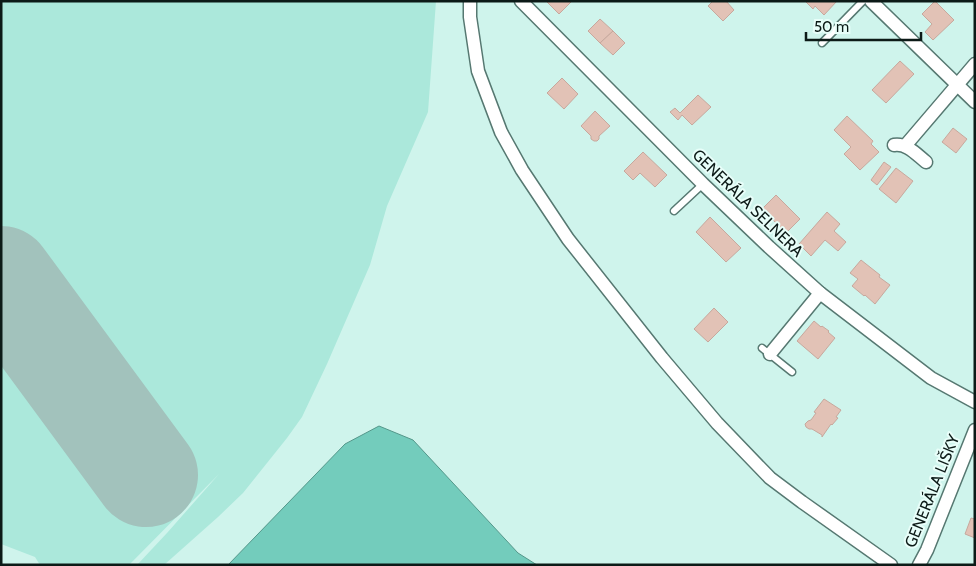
<svg xmlns="http://www.w3.org/2000/svg" width="976" height="566" viewBox="0 0 976 566" font-family="Cabin,sans-serif">
	<rect width="100%" height="100%" fill="#cff4ec"/>
	<path fill="#abe8db" d="M1,1H436L428,112L387,206L370,265L327,364L302,417L287,438L243,493L218,517L164,565H137L167,533L219,474L129,565H40L35,557L1,544Z"/>
	<path fill="#73ccbc" stroke="#54978a" d="M379,426L413,440L518,553L537,565H228L345,444Z"/>
	<g fill="none" stroke-linecap="round" stroke-linejoin="round">
		<path stroke="#a2c2bc" stroke-width="104" d="M1,278L146,475"/>
	</g>
	<g fill="#e2c2b6" stroke="#c7a89d">
		<path d="M546,1H572L559,14Z"/>
		<path d="M713,1H726L734,10L723,21L708,6Z"/>
		<path d="M805,1H837L824,15L815,6L813,9Z"/>
		<path d="M935,1L954,20L933,40L925,32L932,24L922,14Z"/>
		<path d="M600,19L613,31L600,43L588,31Z"/>
		<path d="M613,31L625,43L613,55L600,43Z"/>
		<path d="M900,61L914,74L886,103L872,90Z"/>
		<path d="M562,78L578,94L564,109L547,93Z"/>
		<path d="M698,95L711,107L692,125L682,115L678,120L670,112L675,108L680,113Z"/>
		<path d="M595,111L610,126L599,136V139L597,141H594L591,139V136L581,126Z"/>
		<path d="M847,116L873,141L871,144L879,152L860,170L844,154L851,147L834,130Z"/>
		<path d="M953,128L967,139L956,153L942,142Z"/>
		<path d="M643,152L667,175L655,187L640,173L633,180L624,171Z"/>
		<path d="M884,162L891,167L877,185L871,180Z"/>
		<path d="M896,168L913,181L896,203L879,189Z"/>
		<path d="M776,195L800,219L786,233L762,209Z"/>
		<path d="M827,212L840,224L834,231L846,242L838,251L825,240L811,256L799,244Z"/>
		<path d="M710,217L741,248L726,262L696,232Z"/>
		<path d="M861,260L880,275L879,277L890,285L875,304L865,295L864,296L852,286L858,279L850,273Z"/>
		<path d="M714,308L728,322L708,342L694,329Z"/>
		<path d="M814,321L821,327L822,326L829,331L828,332L835,338L818,359L797,341Z"/>
		<path d="M824,399L841,410L836,417L838,418L832,425L831,424L822,437V435L812,429H809L806,427L805,424L808,421L811,420L816,413L814,412Z"/>
		<path d="M971,518L975,519V538L965,534Z"/>
	</g>
	<g fill="none" stroke-linecap="round" stroke-linejoin="round">
		<g stroke="#567871" stroke-width="9">
			<g id="service">
				<path d="M822,43L863,1"/>
				<path d="M674,211L703,184"/>
				<path d="M762,348L792,372"/>
			</g>
		</g>
		<g stroke="#567871" stroke-width="15">
			<g id="minor">
				<path d="M470,1V17L478,71L501,132L522,170L568,239L662,358L717,423L770,478L802,502L891,565"/>
				<path d="M521,1L703,184L769,247L820,293L931,378L975,402"/>
				<path d="M871,1L975,102"/>
				<path d="M894,145C907,143 916,154 926,162"/>
				<path d="M905,146L975,64"/>
				<path d="M770,354L820,293"/>
				<path d="M919,565L927,550L975,430"/>
			</g>
		</g>
		<use href="#service" stroke="#fff" stroke-width="6"/>
		<use href="#minor" stroke="#fff" stroke-width="12"/>
	</g>
	<g text-anchor="middle" dominant-baseline="central" stroke-width="4" stroke-linejoin="round" paint-order="stroke">
		<g font-size="16" fill="#0c1a17" stroke="#e8fef9">
			<text transform="translate(748 203) rotate(44)">GENERÁLA SELNERA</text>
			<text transform="translate(932 491) rotate(-68)">GENERÁLA LIŠKY</text>
		</g>
	</g>
	<rect width="976" height="566" fill="none" stroke="#0c1a17" stroke-width="5"/>
	<path d="M806 32v8h115v-8" fill="none" stroke="#0c1a17" stroke-width="2.5"/>
	<text x="814" y="32" font-size="15" fill="#0c1a17" stroke="#e8fef9" stroke-width="4" paint-order="stroke">50 m</text>
</svg>
